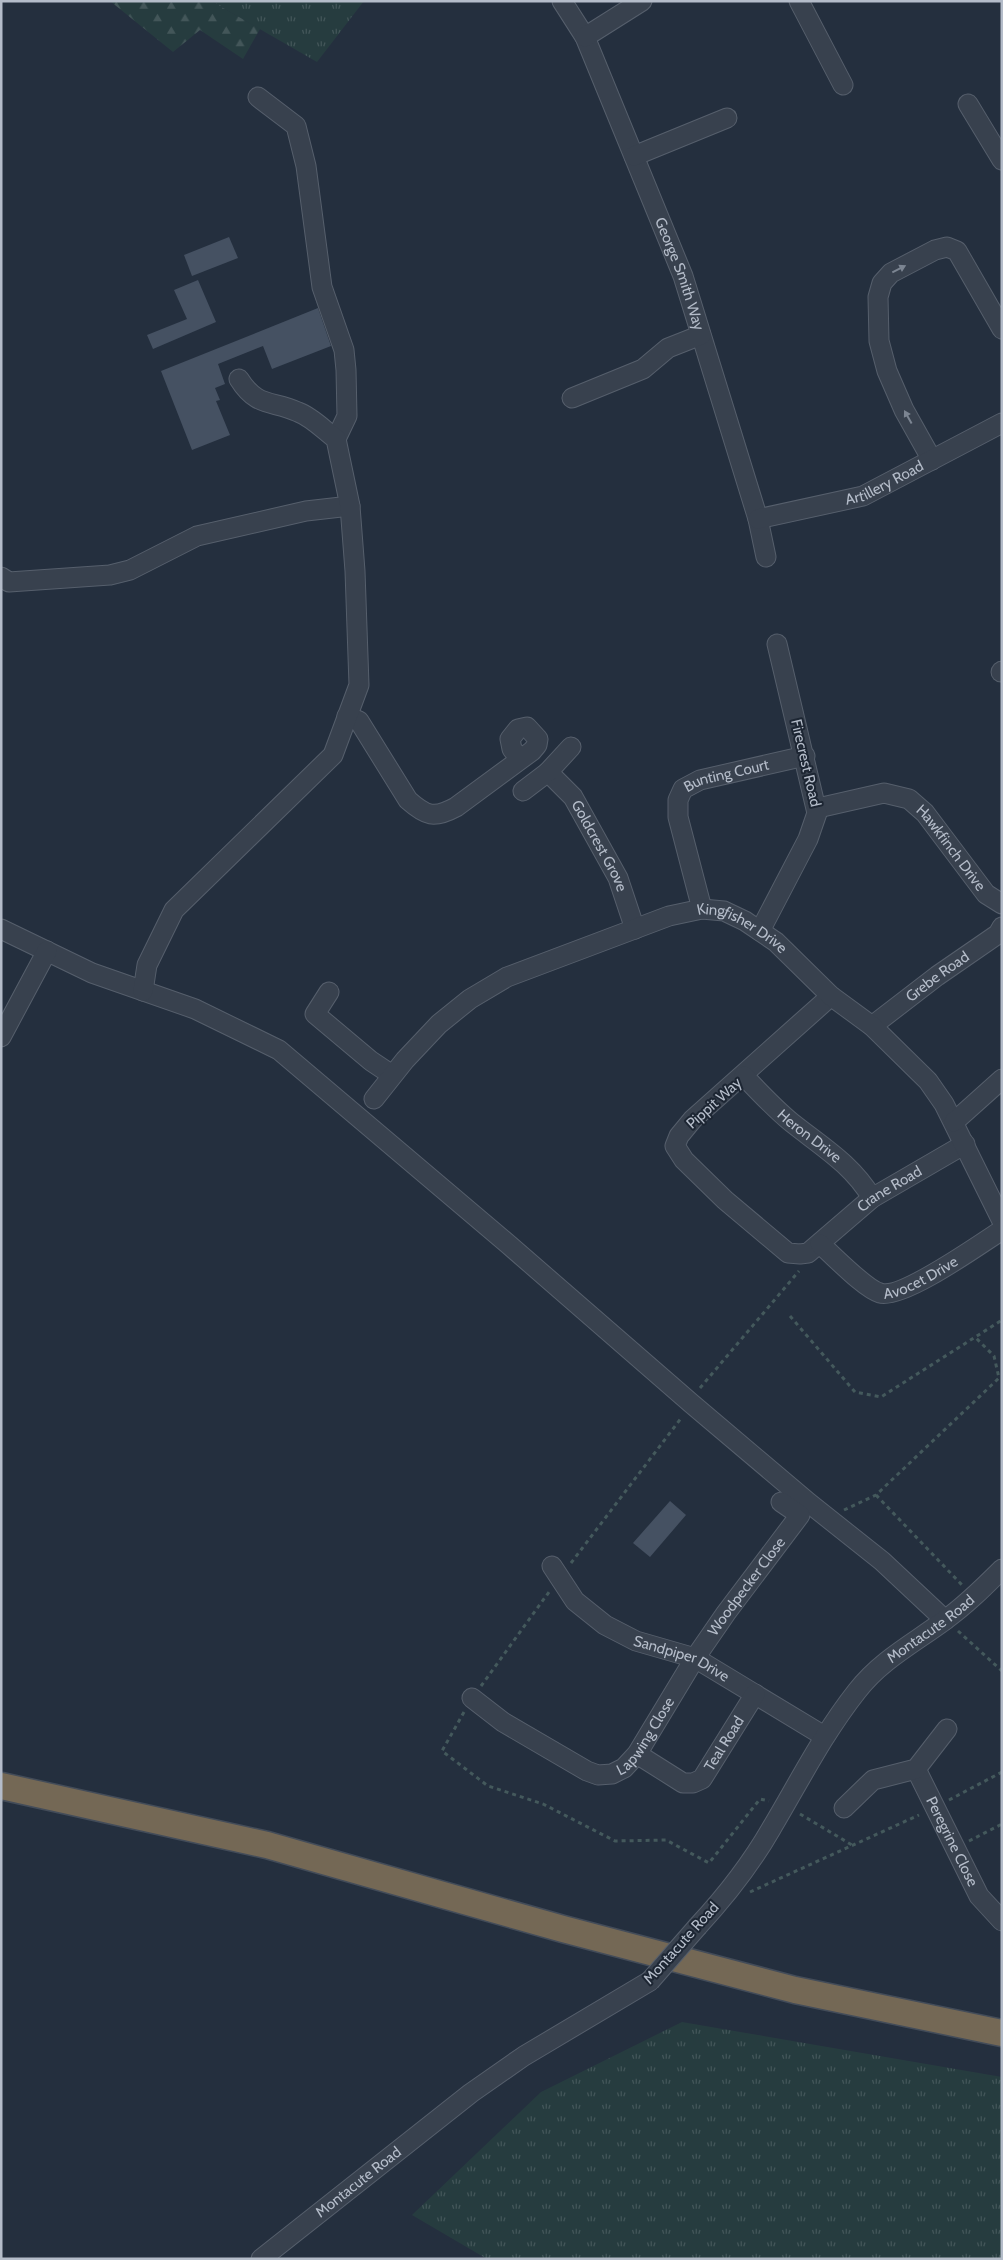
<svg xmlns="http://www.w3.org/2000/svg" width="1003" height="2260" viewBox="0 0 1003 2260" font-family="Cabin,sans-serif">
	<defs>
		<pattern id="grass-tufts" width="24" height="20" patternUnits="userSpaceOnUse" patternTransform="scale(1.25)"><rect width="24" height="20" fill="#263c3f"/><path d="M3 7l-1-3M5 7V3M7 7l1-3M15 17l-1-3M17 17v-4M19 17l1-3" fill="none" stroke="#435659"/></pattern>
		<pattern id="forest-firs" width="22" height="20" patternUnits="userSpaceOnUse" patternTransform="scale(1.25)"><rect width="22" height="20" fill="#263c3f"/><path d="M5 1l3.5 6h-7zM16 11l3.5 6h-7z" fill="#435659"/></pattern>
	</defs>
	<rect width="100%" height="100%" fill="#242f3e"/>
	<g fill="url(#grass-tufts)">
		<path d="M211,1H364L317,62Z"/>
		<path d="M682,2022L1002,2077V2259H487L412,2215L541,2092Z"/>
	</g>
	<path fill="url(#forest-firs)" d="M110,1H211L260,29L243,59L200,30L173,52Z"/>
	<g fill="#455162">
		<path d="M229,237L238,258L192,276L184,255Z"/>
		<path d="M198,280L216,322L153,349L147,335L187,319L174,290Z"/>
		<path d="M318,308L331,346L272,369L263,346L218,364L225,384L215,388L220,400L216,401L230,435L192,450L161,371Z"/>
		<path d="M670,1501L686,1515L650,1557L633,1543Z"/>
	</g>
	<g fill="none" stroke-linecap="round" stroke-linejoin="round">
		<g stroke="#565f6c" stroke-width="21">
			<g id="minor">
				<path id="s1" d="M562,1L585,37L683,276L758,519L766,557"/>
				<path d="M799,1L843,85"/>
				<path d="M585,37L642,1"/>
				<path d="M258,97L296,126L306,166L322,287L344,350L346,370L347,416L336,439"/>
				<path d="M968,104L1002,160"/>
				<path d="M634,156L727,118"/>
				<path d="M572,398L643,369L668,348L701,335"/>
				<path d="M932,460L904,410L887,371L879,341L878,297L882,283L891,273L935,250L947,247L957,251L1002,329"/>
				<path id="s2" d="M758,519L863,496L1002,423"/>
				<path d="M1,577L9,582L110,575L130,570L197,536L306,511L350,506"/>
				<path d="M1001,672L1002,671"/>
				<path d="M347,716L359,721L408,800C426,816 434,819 456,807L532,751L537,745L538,739L527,727L518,729L510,739L512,749L520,759"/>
				<path id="s3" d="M548,772L573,797L618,878L635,929"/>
				<path d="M523,791L548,772L571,747"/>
				<path id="s4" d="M818,808L884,793L909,799L925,813L986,894L1002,904"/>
				<path id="s5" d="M702,909L678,817V800L683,789L700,780L805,756"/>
				<path d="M1,929L92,973L195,1009L279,1050L508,1244L692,1404L809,1503L882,1561L945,1620"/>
				<path d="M760,931L808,839L817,813L777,644"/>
				<path d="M143,991L147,965L174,910L333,755L359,685L355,571L350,506L336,439C325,431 312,417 298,412C272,400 257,408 239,379"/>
				<path d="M329,992L315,1014L371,1061L392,1075"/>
				<path id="s6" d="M831,996L693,1119L679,1136L675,1146L684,1160L725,1200L788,1253L800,1254L808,1253L872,1198L965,1144"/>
				<path id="s7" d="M872,1026L937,976L998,934L1002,927"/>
				<path d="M1,1037L47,951"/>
				<path id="s8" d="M744,1076C759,1092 774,1108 791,1122C821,1146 852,1164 872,1198"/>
				<path id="s9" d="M374,1099L405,1060L439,1024L470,999L507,977L669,916L702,909L724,911L745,921L776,942L831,996L872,1026L928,1081L944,1104L1002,1221"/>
				<path d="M954,1122L1002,1079"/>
				<path id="s10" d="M820,1244C833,1255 865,1289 880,1293C902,1300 980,1244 1002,1230"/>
				<path id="s11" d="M552,1566L575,1601L605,1625L636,1641L695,1658L824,1736"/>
				<path id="s12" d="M472,1698L503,1722L587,1771L598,1775L612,1774L624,1768L637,1754L695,1658L726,1613L800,1515L781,1502"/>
				<path id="s13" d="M637,1754L683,1783H693L702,1779L755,1694"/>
				<path id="s14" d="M916,1769L979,1896L1002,1921"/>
				<path d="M844,1808L873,1780L916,1769L947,1729"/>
				<path id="s15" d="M698,1926C724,1898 752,1862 771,1829C799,1782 823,1734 857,1691C881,1660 914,1643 945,1620C966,1605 984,1587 1002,1569"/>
				<path id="s16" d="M261,2259L471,2093L524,2056L650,1981"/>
			</g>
		</g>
		<g stroke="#434c59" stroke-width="29">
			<path id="highway" d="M1,1786L267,1845L563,1929L795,1990L1002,2033"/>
		</g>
		<g stroke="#44595c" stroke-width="3" stroke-dasharray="4 4" stroke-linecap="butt">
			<path d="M790,1316L855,1392L881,1397L1002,1320"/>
			<path d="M700,1388L799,1271"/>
			<path d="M876,1495L962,1585"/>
			<path d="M844,1510L876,1495L999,1378L994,1356L975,1337"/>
			<path d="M571,1563L682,1417"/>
			<path d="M958,1631L1002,1671"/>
			<path d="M481,1686L549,1592"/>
			<path d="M464,1712L442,1751L488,1786L543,1804L615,1841L666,1840L709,1863L760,1799L769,1801"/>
			<path d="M949,1800L1002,1772"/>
			<path d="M800,1814L852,1845"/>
			<path d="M969,1841L1002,1824"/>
			<path d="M750,1892L919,1815"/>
		</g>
		<use href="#minor" stroke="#38414e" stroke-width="19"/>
		<use href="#highway" stroke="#746855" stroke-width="26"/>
		<g stroke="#565f6c" stroke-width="21" stroke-linecap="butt">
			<path id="minor-bridge" d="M650,1981L698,1926"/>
		</g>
		<use href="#minor-bridge" stroke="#38414e" stroke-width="19"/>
	</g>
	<defs><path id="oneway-solid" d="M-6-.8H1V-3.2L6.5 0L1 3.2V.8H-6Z" transform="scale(1.25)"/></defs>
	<g fill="#7c8592">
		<use href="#oneway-solid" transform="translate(899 269) rotate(-27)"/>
		<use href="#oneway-solid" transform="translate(908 417) rotate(-119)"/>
	</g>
	<g text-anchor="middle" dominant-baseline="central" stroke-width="4" stroke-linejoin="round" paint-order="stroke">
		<g font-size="15" fill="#b4bcc9" stroke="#1d2633">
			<text stroke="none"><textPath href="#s1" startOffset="298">George Smith Way</textPath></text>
			<text stroke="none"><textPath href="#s2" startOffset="132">Artillery Road</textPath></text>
			<text transform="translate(806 763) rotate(77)">Firecrest Road</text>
			<text stroke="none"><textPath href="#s5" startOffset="170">Bunting Court</textPath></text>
			<text stroke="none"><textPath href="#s3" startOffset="91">Goldcrest Grove</textPath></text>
			<text stroke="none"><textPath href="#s4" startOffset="158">Hawkfinch Drive</textPath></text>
			<text stroke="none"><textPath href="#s9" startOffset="434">Kingfisher Drive</textPath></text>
			<text stroke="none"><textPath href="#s7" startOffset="82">Grebe Road</textPath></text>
			<text transform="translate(714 1103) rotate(-42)">Pippit Way</text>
			<text stroke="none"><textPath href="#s8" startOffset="89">Heron Drive</textPath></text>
			<text stroke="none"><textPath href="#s6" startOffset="498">Crane Road</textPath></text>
			<text stroke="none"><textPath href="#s10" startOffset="122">Avocet Drive</textPath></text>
			<text stroke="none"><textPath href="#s12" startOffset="395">Woodpecker Close</textPath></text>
			<text stroke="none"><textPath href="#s15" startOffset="381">Montacute Road</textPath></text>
			<text stroke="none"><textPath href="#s11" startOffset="164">Sandpiper Drive</textPath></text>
			<text stroke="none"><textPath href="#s12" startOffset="214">Lapwing Close</textPath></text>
			<text stroke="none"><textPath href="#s13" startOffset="116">Teal Road</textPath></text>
			<text stroke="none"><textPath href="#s14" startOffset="81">Peregrine Close</textPath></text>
			<text transform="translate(681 1943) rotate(-48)">Montacute Road</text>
			<text stroke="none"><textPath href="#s16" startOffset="124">Montacute Road</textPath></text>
		</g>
	</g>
	<rect width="1003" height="2260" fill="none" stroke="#b4bcc9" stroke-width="5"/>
</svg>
